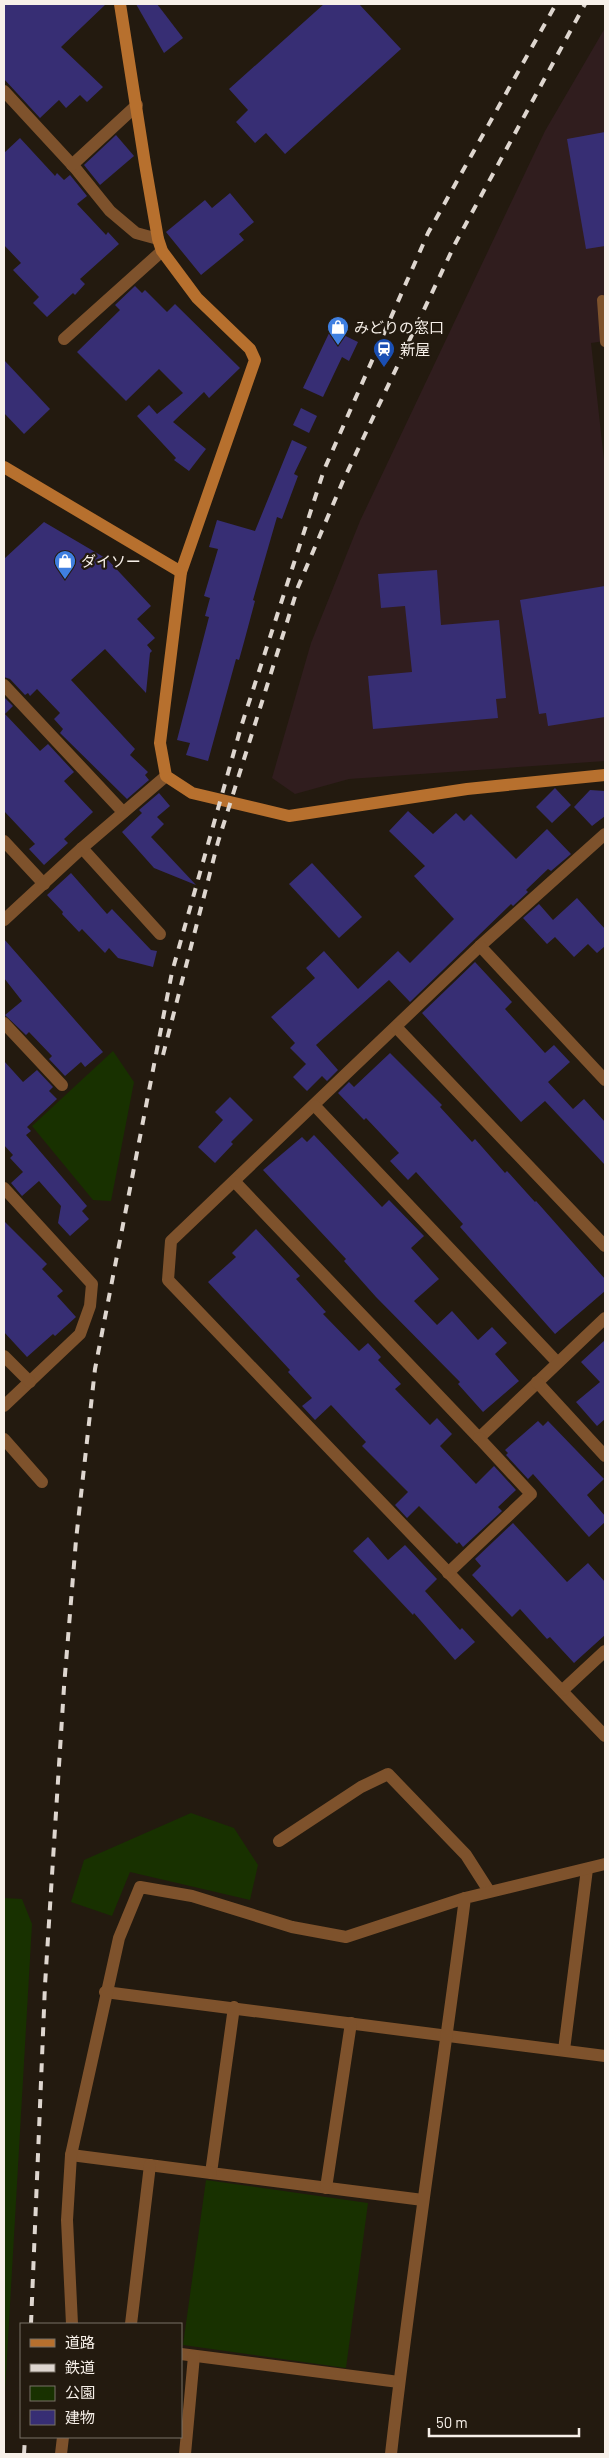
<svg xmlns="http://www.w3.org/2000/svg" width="609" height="2458" viewBox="0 0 609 2458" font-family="Barlow,'Noto Sans JP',sans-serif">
	<rect width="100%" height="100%" fill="#231a0f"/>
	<path fill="#301d1e" d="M605,28V341L591,343L605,469V761L349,779L295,794L272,778L311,643L360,521L545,131Z"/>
	<g fill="#183100">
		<path d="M113,1051L134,1082L111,1201L93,1200L32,1126Z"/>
		<path d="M191,1813L234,1828L258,1865L250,1900L130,1872L112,1916L71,1902L84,1860Z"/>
		<path d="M4,1898L22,1899L32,1924L4,2409Z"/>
		<path d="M206,2180L368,2203L346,2368L183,2345Z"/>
	</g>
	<g fill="#372e74">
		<path d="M4,4H106L61,47L103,87L87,102L80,95L66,108L59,100L40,118L4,79Z"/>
		<path d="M136,4H157L183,38L164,53Z"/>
		<path d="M324,4H359L401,49L285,154L266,133L255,143L236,122L248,110L229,89Z"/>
		<path d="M605,132V246L586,249L567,139Z"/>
		<path d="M116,135L134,156L100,185L84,165Z"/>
		<path d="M20,138L55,176L57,173L64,180L70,175L87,196L77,204L106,235L108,232L119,244L80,279L85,284L75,295L73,293L47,317L33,303L39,297L13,270L21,263L4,245V153Z"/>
		<path d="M230,193L254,222L239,234L244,240L201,275L166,232L205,200L212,208Z"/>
		<path d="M135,286L142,293L145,290L167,312L175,304L240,368L209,398L204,392L173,422L206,449L189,471L174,460L176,458L137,416L149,405L157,414L183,393L159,369L126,401L77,352L120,310L115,305Z"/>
		<path d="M331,329L358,342L349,361L342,357L323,397L303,388Z"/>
		<path d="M4,360L50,409L24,434L4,413Z"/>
		<path d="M301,408L317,416L309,433L293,425Z"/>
		<path d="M292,440L307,447L294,474L298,476L282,519L277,517L253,600L255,601L244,642L239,660L236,659L208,761L186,755L190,743L177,740L209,617L205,616L210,598L204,596L218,549L209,547L217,520L255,531Z"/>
		<path d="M44,522L107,559L151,606L137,619L155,638L147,645L152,651L150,653L146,693L105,649L71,680L135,749L130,755L148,772L145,775L149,780L127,799L60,733L63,729L54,719L60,713L37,689L30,696L28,693L25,695L10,679L4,677V559Z"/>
		<path d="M437,570L441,625L499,620L506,698L496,699L498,718L373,729L368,676L412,672L405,606L381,608L378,574Z"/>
		<path d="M605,586V717L548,726L546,713L539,714L520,600Z"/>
		<path d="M4,697L13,706L5,714L40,751L48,744L74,772L64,781L93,812L64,839L68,843L44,865L29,849L35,844L4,811Z"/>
		<path d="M555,788L571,805L552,823L536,807Z"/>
		<path d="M590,790L605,791V816L592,826L574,807Z"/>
		<path d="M159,793L170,806L157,817L164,824L151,837L196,885L154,868L122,832L142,813L139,810Z"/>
		<path d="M408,811L433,834L456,813L464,821L471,814L516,859L547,829L571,854L551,871L548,869L526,890L528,892L513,906L511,904L410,1002L389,980L316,1045L338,1070L327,1081L322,1076L307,1091L293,1077L306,1064L290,1048L295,1043L271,1017L315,978L306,968L324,951L358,989L398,951L410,963L454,919L414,876L425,866L389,831Z"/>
		<path d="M312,863L362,917L339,938L289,884Z"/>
		<path d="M71,873L107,914L112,909L151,950L157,951L153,967L118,958L109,948L105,953L82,929L79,932L62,914L63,912L47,895Z"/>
		<path d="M577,898L605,929V946L597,953L588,944L574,957L555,937L547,944L523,918L539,904L553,920Z"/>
		<path d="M4,939L103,1052L85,1067L81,1062L65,1076L49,1059L52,1056L29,1032L26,1035L5,1015L22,1001L4,978Z"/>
		<path d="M475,962L512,1002L505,1009L545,1053L554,1045L570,1062L548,1082L573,1109L584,1099L605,1122V1165L545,1101L521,1122L422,1013Z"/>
		<path d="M390,1053L442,1105L440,1107L472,1142L475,1139L505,1173L507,1171L535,1202L536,1201L605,1279V1291L555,1334L460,1227L463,1224L416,1172L408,1180L390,1161L399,1153L366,1118L364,1120L338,1093L349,1082L354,1087Z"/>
		<path d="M4,1061L23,1082L37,1070L53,1087L49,1091L57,1099L27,1127L31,1131L26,1135L87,1206L82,1211L89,1219L70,1236L58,1223L61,1206L39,1181L22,1196L11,1183L23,1172L10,1158L13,1155L4,1145Z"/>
		<path d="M230,1097L253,1120L231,1142L233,1144L215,1163L198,1147L223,1120L215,1112Z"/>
		<path d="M314,1135L382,1207L389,1200L424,1236L411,1248L439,1279L414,1301L437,1325L452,1311L478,1340L492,1327L507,1343L495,1354L519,1381L483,1412L458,1384L460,1382L376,1297L344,1261L346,1259L263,1170L302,1137L307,1142Z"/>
		<path d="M4,1221L47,1264L42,1269L63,1291L57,1296L76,1317L55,1336L53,1334L27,1357L4,1332Z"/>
		<path d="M256,1229L300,1276L296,1279L326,1312L323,1314L359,1351L368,1343L381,1357L378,1360L401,1384L395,1389L430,1425L437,1418L452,1434L440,1446L476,1484L494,1466L516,1490L498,1507L502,1511L463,1547L459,1542L457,1544L419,1506L407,1518L395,1505L408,1492L362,1446L366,1442L331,1405L315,1420L302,1406L312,1398L288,1372L290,1370L208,1282L236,1257L232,1253Z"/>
		<path d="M605,1340V1419L597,1426L576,1402L600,1382L581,1362Z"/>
		<path d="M538,1421L543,1426L548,1421L604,1479L587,1495L605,1516V1522L589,1537L533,1474L528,1479L506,1455L508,1453L505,1450Z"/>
		<path d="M513,1523L567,1582L588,1563L605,1582V1635L574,1663L550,1637L547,1639L520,1609L512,1617L472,1575L481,1566L475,1559Z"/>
		<path d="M368,1537L388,1560L405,1545L437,1579L425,1591L460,1630L462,1628L475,1642L455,1660L414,1613L413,1615L353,1551Z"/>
	</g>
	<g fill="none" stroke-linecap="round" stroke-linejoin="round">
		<path stroke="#7e522c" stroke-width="10" d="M602,300L605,342"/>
		<g stroke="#7e522c" stroke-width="12">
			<path d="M4,91L76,169L110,211L136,233L158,239"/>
			<path d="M72,165L137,105"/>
			<path d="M64,339L162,251"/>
			<path d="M4,685L123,812"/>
			<path d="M605,834L480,946L171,1241L168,1280L605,1736"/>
			<path d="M4,841L44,884"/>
			<path d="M82,848L160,934"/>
			<path d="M4,920L82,848L166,776"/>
			<path d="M480,946L605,1080"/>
			<path d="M4,1023L62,1085"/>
			<path d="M396,1027L605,1246"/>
			<path d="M315,1106L557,1362"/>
			<path d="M235,1182L479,1438L605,1318"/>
			<path d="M4,1188L92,1284L90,1306L80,1334L4,1406"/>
			<path d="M4,1356L30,1382"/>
			<path d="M537,1382L605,1456"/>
			<path d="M4,1439L42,1482"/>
			<path d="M448,1573L531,1494L479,1438"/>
			<path d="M563,1690L605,1651"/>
			<path d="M279,1841L361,1787L388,1774L466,1855L489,1891"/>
			<path d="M105,1992L605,2056"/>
			<path d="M234,2007L211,2173L423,2200"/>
			<path d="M564,2050L587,1869"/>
			<path d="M71,2155L211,2173"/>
			<path d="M326,2188L351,2023"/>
			<path d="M72,2324L67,2220L71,2155L119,1938L140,1887L192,1896L292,1927L346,1937L465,1898"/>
			<path d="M131,2324L150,2165"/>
			<path d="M181,2354L399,2382"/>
			<path d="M61,2454L63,2437"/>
			<path d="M185,2454L194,2356"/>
			<path d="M391,2454C412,2268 441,2084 465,1898L605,1864"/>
		</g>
		<g stroke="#b7702e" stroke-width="12">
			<path d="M120,4L145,164L158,239L162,251L197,298L250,349L255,360L181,572L160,743L166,776L192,793L289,816L467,789L605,775"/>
			<path d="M4,467L181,572"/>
		</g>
		<g stroke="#ded6cf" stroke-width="4" stroke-dasharray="9 9" stroke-linecap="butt">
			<path d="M163,1055L218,842L298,587L343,481L455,244L585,4"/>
			<path d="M31,2324L45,1985L64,1687L76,1540L95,1369L172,972L241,727L324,470L428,233L556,4"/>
			<path d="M24,2454L25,2437"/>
		</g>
	</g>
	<defs>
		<g id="shop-pin" transform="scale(1.125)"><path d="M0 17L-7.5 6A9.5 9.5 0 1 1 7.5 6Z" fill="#3f7fe0" stroke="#231a0f"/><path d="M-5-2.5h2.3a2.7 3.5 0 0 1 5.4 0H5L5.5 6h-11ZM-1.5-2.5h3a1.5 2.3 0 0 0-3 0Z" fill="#fff"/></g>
		<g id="station-pin" transform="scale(1.125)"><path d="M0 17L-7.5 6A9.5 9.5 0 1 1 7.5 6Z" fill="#1a4fb4" stroke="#231a0f"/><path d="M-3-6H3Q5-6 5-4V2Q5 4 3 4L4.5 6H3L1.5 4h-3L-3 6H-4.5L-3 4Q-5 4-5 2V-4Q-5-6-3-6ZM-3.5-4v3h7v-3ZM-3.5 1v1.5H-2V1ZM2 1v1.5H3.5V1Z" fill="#fff"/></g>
	</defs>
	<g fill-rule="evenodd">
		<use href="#shop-pin" x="338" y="327"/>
		<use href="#station-pin" x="384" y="349"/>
		<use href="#shop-pin" x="65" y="561"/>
	</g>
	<g text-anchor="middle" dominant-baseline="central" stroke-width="4.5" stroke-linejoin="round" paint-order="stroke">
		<g font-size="15" fill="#f7f0e9" stroke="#231a0f" text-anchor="start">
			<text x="354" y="327">みどりの窓口</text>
			<text x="400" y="349">新屋</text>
			<text x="81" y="561">ダイソー</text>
		</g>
	</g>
	<rect width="609" height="2458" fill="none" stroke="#f7f0e9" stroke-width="10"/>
	<rect x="20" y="2323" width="162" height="115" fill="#231a0f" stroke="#787066"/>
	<rect x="30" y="2339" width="25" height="8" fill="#b7702e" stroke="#787066"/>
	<text x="65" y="2348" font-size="15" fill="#f7f0e9">道路</text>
	<rect x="30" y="2364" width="25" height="8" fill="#ded6cf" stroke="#787066"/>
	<text x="65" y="2373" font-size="15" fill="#f7f0e9">鉄道</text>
	<rect x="30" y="2386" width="25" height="15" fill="#183100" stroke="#787066"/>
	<text x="65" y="2398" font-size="15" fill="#f7f0e9">公園</text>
	<rect x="30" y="2410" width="25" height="15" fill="#372e74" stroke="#787066"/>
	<text x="65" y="2423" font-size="15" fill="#f7f0e9">建物</text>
	<path d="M429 2428v8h150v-8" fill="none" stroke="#f7f0e9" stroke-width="2.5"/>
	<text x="436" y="2428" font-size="15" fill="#f7f0e9" stroke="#231a0f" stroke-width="4" paint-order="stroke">50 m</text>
</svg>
